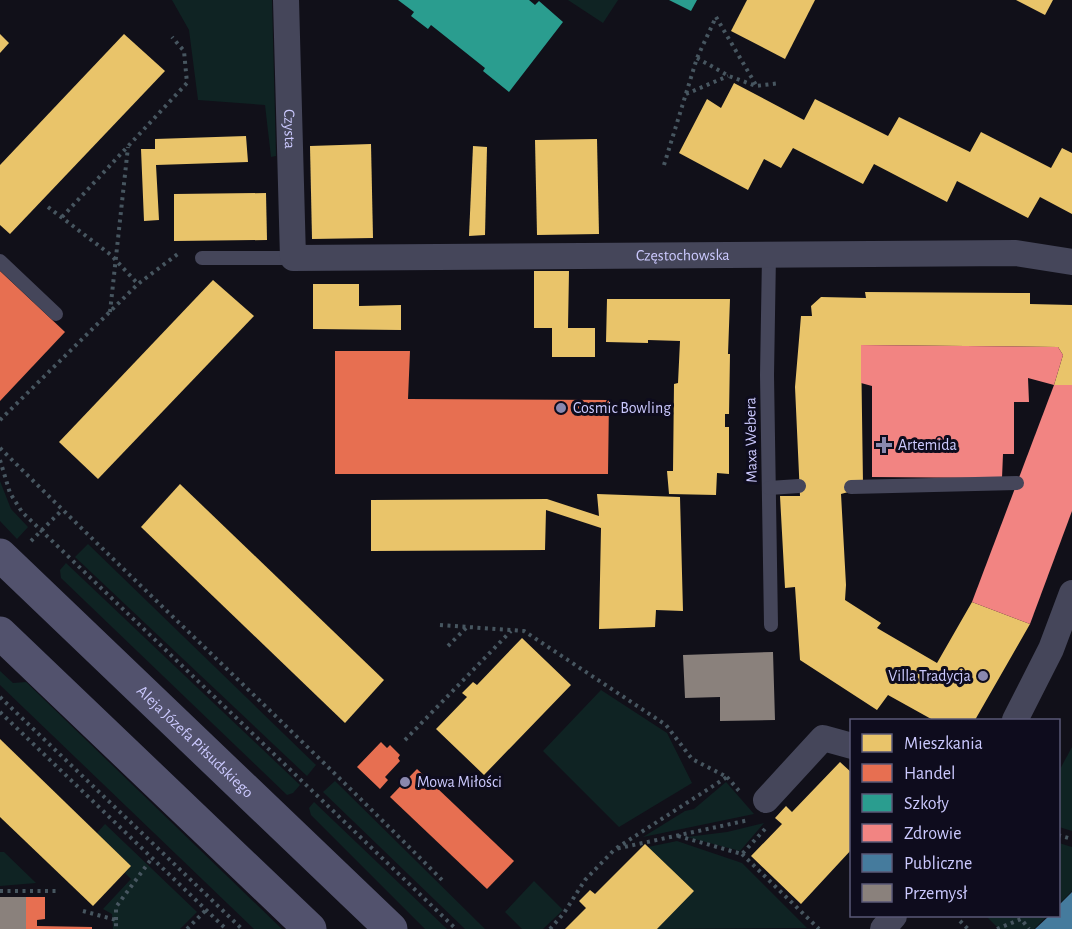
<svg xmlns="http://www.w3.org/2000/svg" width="1072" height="929" viewBox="0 0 1072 929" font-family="'Alegreya Sans',sans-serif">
	<rect width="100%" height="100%" fill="#111019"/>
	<g fill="#0f2323">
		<path d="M172,0H272L276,156L271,157L265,105L198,100L189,30Z"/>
		<path d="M568,0H618L603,23Z"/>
		<path d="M0,481L11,509L28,527L17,539L0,521Z"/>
		<path d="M88,544L316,765L307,776L75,557Z"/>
		<path d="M66,563L300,785L293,793L287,795L61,578L60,570Z"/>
		<path d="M0,671L13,683L26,682L282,929H254L0,685Z"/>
		<path d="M601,690L667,733L692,783L619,827L543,751Z"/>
		<path d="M1072,747V831L1059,827V771Z"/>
		<path d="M335,781L485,929H465L323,792Z"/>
		<path d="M726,782L754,814L643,837L685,811L694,809Z"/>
		<path d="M314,802L447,929H425L311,815L309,808Z"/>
		<path d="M764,823L740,851L687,837L727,832Z"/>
		<path d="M105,824L197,912L180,929H113L112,914L103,909L131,879L125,873L131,866L97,833Z"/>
		<path d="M677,841L742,863L807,928L657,929L693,891L648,847Z"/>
		<path d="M1059,843L1072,847V891L1059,904Z"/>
		<path d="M0,852H4L36,883L0,886Z"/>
		<path d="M534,881L563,910L543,929H522L505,912Z"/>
		<path d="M986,916H1047L1034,929H999Z"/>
	</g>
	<g fill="#e9c46a">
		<path d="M747,0H815L785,59L731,31Z"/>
		<path d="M1016,0H1053L1045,15Z"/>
		<path d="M0,34L9,43L0,53Z"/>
		<path d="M124,34L165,71L10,234L0,225V165Z"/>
		<path d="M734,83L804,120L815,99L888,136L899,117L970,152L981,132L1051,168L1062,148L1072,153V214L1040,197L1028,218L957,181L947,202L874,164L863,184L793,148L781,168L764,159L748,190L679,153L707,99L721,108Z"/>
		<path d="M246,136L248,162L156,165L159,220L144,221L141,149H155V139Z"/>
		<path d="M597,139L599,234L537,235L535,140Z"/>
		<path d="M371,144L373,238L312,239L310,146Z"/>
		<path d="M473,146L487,147L485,235L469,236Z"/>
		<path d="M266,193L267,240L174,241V194Z"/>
		<path d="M534,271H569L568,328H595V357H552V328H534Z"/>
		<path d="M213,280L254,316L98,479L59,442Z"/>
		<path d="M313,284H359V306L401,305V330L313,329Z"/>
		<path d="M865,292L1030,293V304L1072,305V385H1054L1063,355L1058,347L861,345L863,484L852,491L841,494L846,585L845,600L881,623L877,628L937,663L972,602L1030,624L975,720H933L888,695L877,710L800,660L795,587L785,588L780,496H800L795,387L801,316H812L811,306L821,297L866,298Z"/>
		<path d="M607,299H730L728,354H730L729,414H725V427H729V474L717,473L716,495L669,494L667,471H673L674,384L678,383L680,341L648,340V343L606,342Z"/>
		<path d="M180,484L384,680L345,723L141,527Z"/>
		<path d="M597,494L680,497L683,611L656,610L655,627L599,629L601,528L546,510L545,550L371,551V500L547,499L599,516Z"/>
		<path d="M522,638L571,685L484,775L436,729L467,697L462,693L473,682L477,685Z"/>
		<path d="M0,739L131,866L93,906L0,817Z"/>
		<path d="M840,762L852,773V849L801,904L751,856L782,824L775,818L786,806L792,812Z"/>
		<path d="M645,844L694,891L657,929H565L586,908L579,901L590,890L595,894Z"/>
	</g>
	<g fill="#e76f51">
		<path d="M0,271L65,332L0,401Z"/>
		<path d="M335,351H410L408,399L609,400L608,474H335Z"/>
		<path d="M381,742L387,748L390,745L400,755L398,758L400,761L385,777L388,780L380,789L357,767Z"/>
		<path d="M417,769L514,861L487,889L390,797Z"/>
		<path d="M26,897H45V919L37,920V926L92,927V929H26Z"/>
	</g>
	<g fill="#2a9d8f">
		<path d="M398,0H529L535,5L539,1L563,22L509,92L483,71L485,68L431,25L428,29L411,16L414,12Z"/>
		<path d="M669,0H697L691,11Z"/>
	</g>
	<g fill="#f28482">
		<path d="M861,345L1058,347L1063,355L1054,385L1028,378L1029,402H1014V454H1003L1002,478L872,477V386L861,383Z"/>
		<path d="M1054,385H1072V511L1030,624L972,602Z"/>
	</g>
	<path fill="#457b9d" d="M1072,892V929H1035L1049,916H1058V906Z"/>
	<g fill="#8a817c">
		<path d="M773,652L775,720L720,721V697L685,698L683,655Z"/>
		<rect x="0" y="897" width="26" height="32"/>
	</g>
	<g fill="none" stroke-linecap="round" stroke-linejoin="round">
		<g stroke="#475660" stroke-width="4" stroke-dasharray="3 4.5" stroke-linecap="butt">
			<path d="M716,17L756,85"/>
			<path d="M697,58L729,76L756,86L780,83"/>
			<path d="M686,94L728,76"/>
			<path d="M664,165L697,58L716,17"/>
			<path d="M48,207L111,255L138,284"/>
			<path d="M62,217L187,83L184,51L172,37"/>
			<path d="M110,312L128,147"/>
			<path d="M0,420L138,284L179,253"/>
			<path d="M0,448C146,593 297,734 442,880"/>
			<path d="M0,460L10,493L22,512L456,929"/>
			<path d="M31,541L62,510"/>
			<path d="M440,625L524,631L666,725L692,759L727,777L615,849L749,820"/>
			<path d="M448,646L466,628"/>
			<path d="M0,697L242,929"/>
			<path d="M0,712L226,929"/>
			<path d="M405,740L511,631"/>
			<path d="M727,777L740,792"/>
			<path d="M1058,835L1072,839"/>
			<path d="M678,836L742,854L765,829"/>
			<path d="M742,854L819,929"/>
			<path d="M0,891H58"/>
			<path d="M83,911L116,920V929"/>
			<path d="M116,920V907L152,858"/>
			<path d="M960,921L968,929"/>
			<path d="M187,929L206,910"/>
			<path d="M550,929L564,913L585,880L615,849"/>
			<path d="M997,929L1021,919L1029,929"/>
		</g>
		<g stroke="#45465a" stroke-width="14">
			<path d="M769,255L767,375L771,625"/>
			<path d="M202,258H293"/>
			<path d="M0,261L56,314"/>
			<path d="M851,487L1017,483"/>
			<path d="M769,488L799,486"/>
		</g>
		<g stroke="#45465a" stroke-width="26">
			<path id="s1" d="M286,0L293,258L1016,253L1072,262"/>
			<path d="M1015,720L1051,649L1072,593"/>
			<path d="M766,800L823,738L852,746"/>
			<path d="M883,929L894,916"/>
		</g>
		<g stroke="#52526d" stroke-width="33">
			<path id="s2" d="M0,555L391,929"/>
			<path d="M0,633L310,929"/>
		</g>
	</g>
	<g fill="#8a88ae" stroke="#0e0c1d" stroke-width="2">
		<circle cx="561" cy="408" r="6"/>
		<path d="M881 436h6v6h6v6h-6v6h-6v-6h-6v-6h6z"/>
		<circle cx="983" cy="676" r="6"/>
		<circle cx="405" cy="782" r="6"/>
	</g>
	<g text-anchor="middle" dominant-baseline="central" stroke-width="6" stroke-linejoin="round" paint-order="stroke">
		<g font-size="16" fill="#cbc9fe" stroke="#0e0c1d">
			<text stroke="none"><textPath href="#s1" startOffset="129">Czysta</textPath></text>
			<text stroke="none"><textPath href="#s1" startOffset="648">Częstochowska</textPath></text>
			<text transform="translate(751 440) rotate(-91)">Maxa Webera</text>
			<text stroke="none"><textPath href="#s2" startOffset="270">Aleja Józefa Piłsudskiego</textPath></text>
		</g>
		<g font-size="16" fill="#cbc9fe" stroke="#0e0c1d" text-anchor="start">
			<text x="573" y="408">Cosmic Bowling</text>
			<text x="898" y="445">Artemida</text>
			<text x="971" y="676" text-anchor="end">Villa Tradycja</text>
			<text x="417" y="782">Mowa Miłości</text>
		</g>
	</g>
	<rect x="850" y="719" width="210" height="198" fill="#0e0c1d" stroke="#5a5877" stroke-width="1.5"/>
	<rect x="862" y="734" width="30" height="18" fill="#e9c46a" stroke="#5a5877" stroke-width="1.5"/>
	<text x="904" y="749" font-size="18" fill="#cbc9fe">Mieszkania</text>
	<rect x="862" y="764" width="30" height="18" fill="#e76f51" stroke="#5a5877" stroke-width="1.5"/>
	<text x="904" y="779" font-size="18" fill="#cbc9fe">Handel</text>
	<rect x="862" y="794" width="30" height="18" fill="#2a9d8f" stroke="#5a5877" stroke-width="1.5"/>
	<text x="904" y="809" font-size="18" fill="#cbc9fe">Szkoły</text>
	<rect x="862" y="824" width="30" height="18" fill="#f28482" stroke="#5a5877" stroke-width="1.5"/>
	<text x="904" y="839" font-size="18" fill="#cbc9fe">Zdrowie</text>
	<rect x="862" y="854" width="30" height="18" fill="#457b9d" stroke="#5a5877" stroke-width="1.5"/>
	<text x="904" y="869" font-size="18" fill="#cbc9fe">Publiczne</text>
	<rect x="862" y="884" width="30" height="18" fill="#8a817c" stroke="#5a5877" stroke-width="1.5"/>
	<text x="904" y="899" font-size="18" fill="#cbc9fe">Przemysł</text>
</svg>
